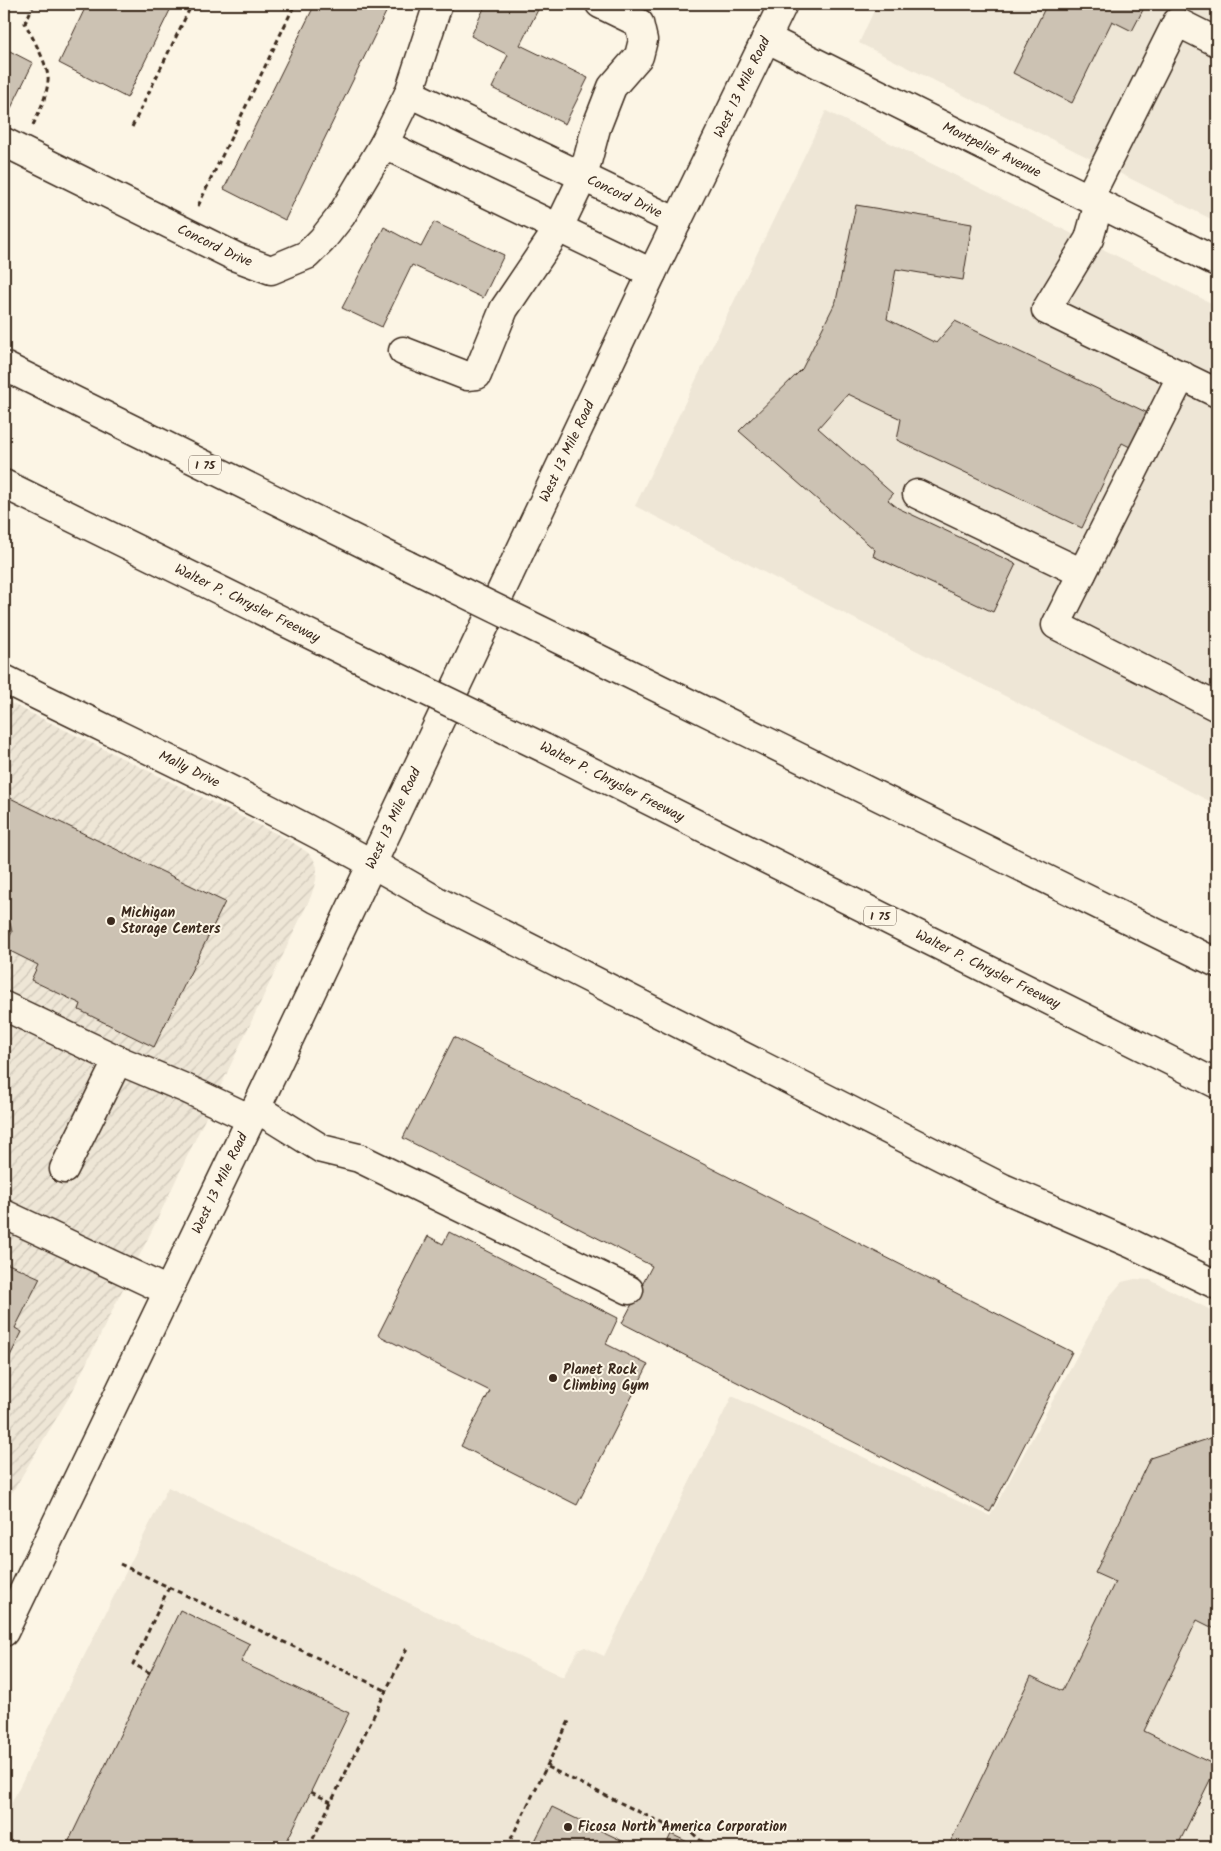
<svg xmlns="http://www.w3.org/2000/svg" width="1221" height="1851" viewBox="0 0 1221 1851" font-family="Kalam,sans-serif">
	<defs>
		<pattern id="industrial-furrows" width="10" height="10" patternUnits="userSpaceOnUse" patternTransform="scale(1.25)"><rect width="10" height="10" fill="#eee6d6"/><path d="M-1 1l2-2M0 10L10 0M9 11l2-2" fill="none" stroke="#cdc5b7"/></pattern>
	</defs>
	<rect width="100%" height="100%" fill="#fcf5e5"/>
	<filter id="ink" filterUnits="userSpaceOnUse"><feTurbulence type="fractalNoise" baseFrequency=".02" numOctaves="2"/><feDisplacementMap in="SourceGraphic" scale="10" xChannelSelector="R" yChannelSelector="G"/><feConvolveMatrix kernelMatrix="1 2 1 2 8 2 1 2 1" color-interpolation-filters="sRGB"/></filter>
	<g filter="url(#ink)">
		<g fill="#eee6d6">
			<path d="M877,4H1217V222L859,43Z"/>
			<path d="M826,111L1217,306V805L635,506Z"/>
			<path d="M1135,1279L1150,1280L1217,1313V1847H4V1818L168,1487L563,1677L578,1650L585,1647L604,1656L732,1396L990,1516L1109,1297L1122,1282Z"/>
		</g>
		<path fill="url(#industrial-furrows)" d="M4,700L289,840L307,852L313,858L317,867L316,880L311,896L155,1224L72,1392L4,1506Z"/>
		<g fill="#ccc2b3" stroke="#3b2a1e">
			<path d="M87,4H173L127,98L59,63Z"/>
			<path d="M315,4H390L285,220L224,189Z"/>
			<path d="M486,4H541L520,45L588,78L565,124L492,88L508,55L471,36Z"/>
			<path d="M1047,4H1146L1132,31L1112,21L1072,103L1013,73Z"/>
			<path d="M4,48L33,63L11,108L4,105Z"/>
			<path d="M856,205L972,224L963,280L896,269L887,319L936,343L955,321L1150,414L1134,449L1122,443L1082,528L897,440L901,419L848,394L818,428L893,494L888,500L898,508L1016,564L993,612L873,556L875,550L739,431L802,369L836,301Z"/>
			<path d="M434,222L504,255L483,298L412,265L382,327L342,308L384,227L421,247Z"/>
			<path d="M4,795L225,902L154,1047L79,1010L81,1004L31,980L38,965L4,948L12,932L10,923L4,920Z"/>
			<path d="M454,1037L1072,1352L990,1512L622,1323L652,1266L403,1138Z"/>
			<path d="M449,1232L618,1318L606,1344L648,1365L577,1505L461,1446L490,1391L378,1335L428,1236L443,1244Z"/>
			<path d="M4,1262L40,1278L15,1328L22,1332L4,1368Z"/>
			<path d="M1217,1436V1630L1197,1620L1144,1731L1217,1766L1177,1847H948L1031,1676L1062,1691L1115,1582L1095,1573L1150,1458Z"/>
			<path d="M180,1610L250,1644L241,1662L349,1713L284,1847H66Z"/>
			<path d="M552,1807L635,1847H532Z"/>
			<path d="M671,1834L698,1847H665Z"/>
		</g>
		<g fill="none" stroke-linecap="round" stroke-linejoin="round">
			<g stroke="#3b2a1e" stroke-width="31">
				<g id="minor">
					<path id="s1" d="M766,38L1217,262"/>
					<path id="s2" d="M409,93L677,222"/>
					<path id="s3" d="M4,142L236,257L271,270L307,255L322,240L341,216L384,144L409,93L438,4"/>
					<path d="M384,144L652,273"/>
					<path d="M1089,198L1177,22L1217,42"/>
					<path d="M1099,203L1089,239L1046,310L1217,393"/>
					<path d="M403,351L467,376L477,375L504,309L558,229L583,177L596,128L612,87L639,56L643,40L639,23L600,4"/>
					<path d="M1182,375L1056,625L1217,707"/>
					<path d="M917,494L1082,573"/>
					<path id="s4" d="M4,679C149,751 298,818 437,901L1003,1188L1132,1244L1217,1285"/>
					<path d="M4,1006L118,1060"/>
					<path d="M256,1108L322,1149L359,1158L629,1290"/>
					<path d="M64,1169L118,1060L187,1089L251,1119"/>
					<path d="M4,1214L168,1291"/>
				</g>
			</g>
			<g stroke="#3b2a1e" stroke-width="31">
				<g id="major">
					<path id="s5" d="M4,1632L251,1119L652,273L783,4"/>
				</g>
			</g>
			<g stroke="#3b2a1e" stroke-width="31">
				<g id="highway">
					<path d="M4,366L407,565"/>
					<path id="s6" d="M4,484L356,657"/>
					<path d="M595,657L1217,963"/>
					<path id="s7" d="M544,748L1217,1084"/>
				</g>
			</g>
			<g stroke="#3b2a1e" stroke-width="3" stroke-dasharray="5 4" stroke-linecap="butt">
				<path d="M33,125C39,112 47,96 48,81C50,68 31,35 25,23L34,4"/>
				<path d="M132,127L192,4"/>
				<path d="M198,206L295,4"/>
				<path d="M120,1564L385,1690"/>
				<path d="M150,1673L133,1664L169,1587"/>
				<path d="M547,1767L666,1825H684L700,1840L712,1847"/>
				<path d="M311,1792L331,1802"/>
				<path d="M309,1847L408,1646"/>
				<path d="M507,1847L569,1721"/>
			</g>
			<use href="#minor" stroke="#fcf5e5" stroke-width="28"/>
			<use href="#major" stroke="#fcf5e5" stroke-width="28"/>
			<use href="#highway" stroke="#fcf5e5" stroke-width="28"/>
			<g stroke="#3b2a1e" stroke-width="31" stroke-linecap="butt">
				<g id="highway-bridge">
					<path d="M407,565L595,657"/>
					<path d="M356,657L544,748"/>
				</g>
			</g>
			<use href="#highway-bridge" stroke="#fcf5e5" stroke-width="28"/>
		</g>
	</g>
	<g fill="#3b2a1e" stroke="#fcf5e5" stroke-width="2">
		<circle cx="111" cy="921" r="5"/>
		<circle cx="553" cy="1378" r="5"/>
		<circle cx="568" cy="1827" r="5"/>
	</g>
	<g text-anchor="middle" dominant-baseline="central" stroke-width="4" stroke-linejoin="round" paint-order="stroke">
		<g fill="#fcf5e5" stroke="#75675a" stroke-width="1">
			<rect x="189" y="455.5" width="32" height="19" rx="4"/>
			<rect x="864" y="906.5" width="32" height="19" rx="4"/>
		</g>
		<g font-size="12" font-weight="bold" fill="#3b2a1e">
			<text x="205" y="465">I 75</text>
			<text x="880" y="916">I 75</text>
		</g>
		<g font-size="14" fill="#3b2a1e" stroke="#fcf5e5">
			<text stroke="none"><textPath href="#s5" startOffset="1712">West 13 Mile Road</textPath></text>
			<text stroke="none"><textPath href="#s1" startOffset="252">Montpelier Avenue</textPath></text>
			<text stroke="none"><textPath href="#s2" startOffset="239">Concord Drive</textPath></text>
			<text stroke="none"><textPath href="#s3" startOffset="235">Concord Drive</textPath></text>
			<text stroke="none"><textPath href="#s5" startOffset="1308">West 13 Mile Road</textPath></text>
			<text stroke="none"><textPath href="#s6" startOffset="271">Walter P. Chrysler Freeway</textPath></text>
			<text stroke="none"><textPath href="#s4" startOffset="206">Mally Drive</textPath></text>
			<text transform="translate(612 782) rotate(27)">Walter P. Chrysler Freeway</text>
			<text stroke="none"><textPath href="#s5" startOffset="902">West 13 Mile Road</textPath></text>
			<text stroke="none"><textPath href="#s7" startOffset="496">Walter P. Chrysler Freeway</textPath></text>
			<text stroke="none"><textPath href="#s5" startOffset="498">West 13 Mile Road</textPath></text>
		</g>
		<g font-size="14" font-weight="bold" fill="#3b2a1e" stroke="#fcf5e5" text-anchor="start">
			<text x="121" y="913">Michigan<tspan x="121" dy="16">Storage Centers</tspan></text>
			<text x="563" y="1370">Planet Rock<tspan x="563" dy="16">Climbing Gym</tspan></text>
			<text x="578" y="1827">Ficosa North America Corporation</text>
		</g>
	</g>
	<rect width="1221" height="1851" fill="none" stroke="#fcf5e5" stroke-width="20"/>
	<rect x="10" y="10" width="1201" height="1831" fill="none" stroke="#3b2a1e" stroke-width="2" filter="url(#ink)"/>
</svg>
